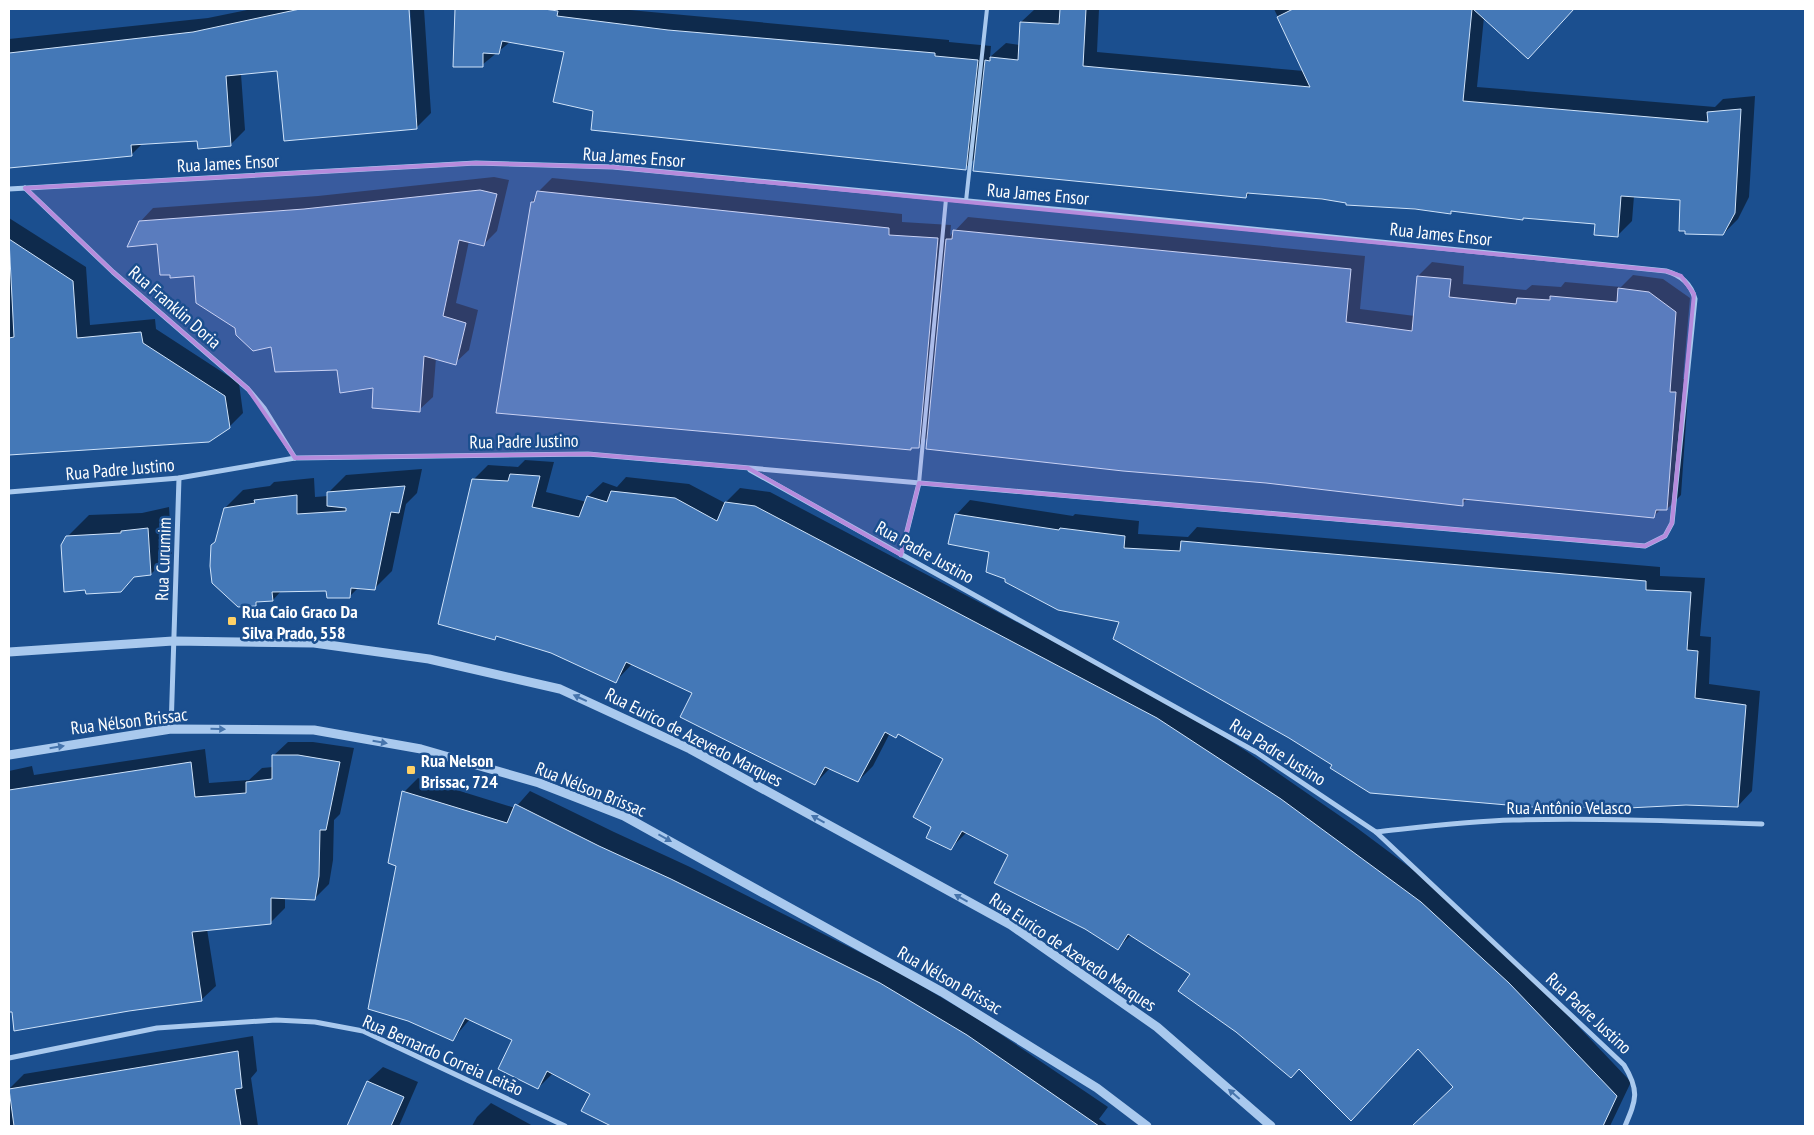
<svg xmlns="http://www.w3.org/2000/svg" width="1814" height="1135" viewBox="0 0 1814 1135" font-family="'PT Sans Narrow',sans-serif">
	<rect width="100%" height="100%" fill="#1b4f8f"/>
	<g fill="#0007">
		<path d="M252,9H408L415,116H417L410,9H424L431,113L416,128L278,70L241,74L245,130L230,145L199,140L143,143L131,155L9,166V39L208,18Z"/>
		<path d="M457,9H619L949,40V42L991,46L990,57L1006,43L1020,45L1021,22L1035,9H1099L1097,52L1304,71L1274,9H1574L1542,43L1484,17L1477,87L1715,107L1723,99L1755,96L1749,197L1738,219L1723,234L1681,199L1634,196L1632,221L1617,236L1596,223L1524,217L1522,219L1453,210L1451,213L1251,192L1246,197L976,158L965,168L595,110L566,51L510,42L482,65L454,66Z"/>
		<path d="M494,177L509,180L497,231L484,244L469,241L456,303L478,310L469,350L455,363L436,358L433,397L419,410L338,368L272,345L237,327L195,275L158,243L140,222L153,208L318,196Z"/>
		<path d="M552,178L902,214V222L951,225L950,236L968,217L1365,256L1360,309L1415,316L1418,276L1432,262L1464,266L1463,284L1526,290L1532,285L1561,287L1565,282L1621,287L1633,275L1663,279L1690,298L1683,379H1689L1681,495L1667,509H1661L1653,517L1468,498L1462,504L928,437L918,447L532,202L538,192Z"/>
		<path d="M9,218L86,267L90,325L155,319L156,329L239,383L243,413L229,427L10,454Z"/>
		<path d="M525,460L554,462L546,492L587,502L588,496L603,482L617,487L626,477L689,484L725,503L740,488L770,492L1172,704L1246,751L1353,825L1436,887L1524,969L1631,1082L1610,1126H1430L1423,1118L1455,1087L1418,1048L1300,1068L1192,974L1131,935L1118,948L1010,855L967,832L951,848L933,827L945,759L899,733L896,736L890,733L873,766L858,781L830,768L815,784L693,693L632,664L616,681L552,652L498,635L494,639L473,480L488,465L518,467Z"/>
		<path d="M422,469L417,493L406,504L392,571L374,589L358,588L349,597L328,590H282L273,600L259,601L255,605L216,541L225,508L243,490L270,486L274,482L314,478L315,497L328,496V493L346,475Z"/>
		<path d="M970,500L1073,516L1075,514L1139,521L1138,534L1188,537L1197,527L1660,567V576L1705,578L1700,636L1711,637L1709,684L1760,691L1752,791L1738,806L1686,804L1333,764L1121,621L1006,578L990,551L956,515Z"/>
		<path d="M169,507L172,553L151,574L67,537L89,515L142,513Z"/>
		<path d="M288,742H313L354,748L340,814L334,820L333,860L329,884L315,898L285,897V908L270,923L207,929L216,986L201,1000L9,1011V771L32,766L34,775L205,749L209,783L249,780L262,768L273,767V756Z"/>
		<path d="M418,778L515,808L530,791L614,832L690,867L895,970L981,1021L1108,1107L1099,1119L1108,1126H613L583,1110L591,1093L552,1074L538,1088L514,1039L470,1019L453,1039L398,865L404,792Z"/>
		<path d="M253,1036L257,1071L251,1078L258,1126H9V1089L24,1074Z"/>
		<path d="M383,1067L418,1082L399,1126H349L368,1081Z"/>
		<path d="M491,1103L533,1126H472L477,1117Z"/>
	</g>
	<g fill="#4478b7" stroke="#cfe3fa">
		<path d="M300,9H409L417,129L284,141L277,71L226,76L231,146L198,149L197,141L131,145L132,156L9,168V53L193,32Z"/>
		<path d="M455,9H544L558,11L557,16L668,30L935,53V56L978,60L966,170L591,130L593,111L553,102L564,52L502,41L499,54L483,53V67H453Z"/>
		<path d="M1060,9H1086L1083,66L1310,87L1277,17L1293,9H1472L1463,101L1708,122L1707,112L1741,109L1735,213L1723,235L1685,234V231H1679L1680,200L1621,196L1618,237L1594,235L1595,224L1523,218V220L1451,211V214L1415,209L1346,205V203L1322,199L1247,193L1246,198L973,171L985,60L990,61V57L1018,60L1020,22L1059,24Z"/>
		<path d="M1473,9H1574L1528,59Z"/>
		<path d="M480,190L497,194L484,246L459,240L443,316L466,323L456,365L424,356L420,412L372,408L373,388L340,393L337,370L275,372L271,347L253,351L236,335L235,328L196,303L194,276L170,278V275H160L157,244L127,247L139,221L304,209Z"/>
		<path d="M537,191L889,228V235L938,238L919,448H911V450L496,413L531,202H534Z"/>
		<path d="M953,230L1351,269L1346,322L1412,331L1417,276L1451,279L1449,297L1516,304L1517,298L1550,300V296L1617,302L1618,288L1649,292L1676,312L1670,392H1676L1667,510H1656L1654,518L1463,499V506L1266,483L1123,471L926,449L946,239H952Z"/>
		<path d="M9,239L73,281L77,338L141,332L143,343L225,396L230,428L209,442L9,455V338L14,337Z"/>
		<path d="M510,474L540,476L532,507L579,517L587,496L607,502L611,491L675,498L717,521L725,502L755,506L1157,718L1281,799L1421,902L1509,983L1617,1096L1603,1126H1412L1453,1087L1418,1049L1351,1121L1299,1069L1291,1078L1236,1032L1178,991L1190,974L1128,934L1118,950L1085,929L994,883L1008,855L962,831L951,850L926,838L931,827L913,817L943,759L898,734L896,738L885,732L858,782L825,767L815,785L680,717L692,693L626,662L616,683L551,653L496,636L495,640L438,624L472,479L508,481Z"/>
		<path d="M405,486L399,513L391,512L375,590L351,588L350,598H327L326,591L272,592L273,601L256,602V606L238,607L212,583L210,566L211,545L215,542L224,508L255,503L254,500L297,495V514L346,511V508L327,506V492Z"/>
		<path d="M955,514L1059,530L1060,528L1125,536L1124,548L1180,551L1181,541L1646,581V590L1691,592L1687,650L1698,651L1695,698L1746,705L1738,807L1686,805L1628,808L1530,807L1370,793L1330,768L1332,765L1289,738L1113,639L1119,622L1058,610L1005,582V579L986,572L989,552L948,544Z"/>
		<path d="M148,528L151,575L134,577L121,592L86,594L85,590L64,592L61,545L66,536L121,533V531Z"/>
		<path d="M272,755H298L340,762L326,830H320L319,876L315,900L271,898V924L192,932L202,1001L129,1011L14,1031L12,1012H9V790L191,762L195,797L246,793V782L272,779Z"/>
		<path d="M402,791L507,823L515,804L599,846L671,879L880,983L967,1035L1099,1126H611L581,1111L590,1094L547,1071L538,1089L498,1069L512,1040L465,1018L453,1041L408,1021L368,1009L396,866L388,863Z"/>
		<path d="M238,1051L242,1088L235,1089L241,1126H14L9,1089Z"/>
		<path d="M367,1081L404,1097L391,1126H347Z"/>
	</g>
	<g fill="none" stroke-linecap="round" stroke-linejoin="round">
		<g stroke="#a9c9ee" stroke-width="4">
			<path d="M966,201L987,9"/>
			<path d="M919,483L946,199"/>
		</g>
		<g stroke="#a9c9ee" stroke-width="5">
			<path d="M25,188L113,272L248,389L264,408L295,458"/>
			<path d="M9,189L476,163L613,167L1095,213L1666,271C1681,275 1691,284 1695,299L1672,523L1665,536L1645,546L588,454L295,458L179,478L9,492"/>
			<path d="M750,470L1256,752L1376,832L1624,1065C1640,1091 1636,1100 1625,1126"/>
			<path d="M901,555L919,483"/>
			<path d="M171,729L179,478"/>
			<path d="M1376,832C1422,827 1467,821 1513,820C1596,818 1679,821 1762,824"/>
			<path d="M9,1058L157,1028L276,1020L315,1022L363,1031L565,1126"/>
		</g>
		<g stroke="#a9c9ee" stroke-width="9">
			<path d="M9,652L173,641L314,643L429,659L560,689L690,749L1011,925L1157,1027L1271,1126"/>
			<path d="M9,755L171,729L314,730L421,749L539,783L624,816L942,992L1097,1088L1147,1126"/>
		</g>
	</g>
	<defs><path id="oneway-solid" d="M-6-.8H1V-3.2L6.5 0L1 3.2V.8H-6Z" transform="scale(1.25)"/></defs>
	<g fill="#4674ac">
		<use href="#oneway-solid" transform="translate(580 698) rotate(-155)"/>
		<use href="#oneway-solid" transform="translate(218 729) rotate(1)"/>
		<use href="#oneway-solid" transform="translate(380 742) rotate(10)"/>
		<use href="#oneway-solid" transform="translate(57 747) rotate(-9)"/>
		<use href="#oneway-solid" transform="translate(818 819) rotate(-151)"/>
		<use href="#oneway-solid" transform="translate(665 838) rotate(29)"/>
		<use href="#oneway-solid" transform="translate(961 898) rotate(-151)"/>
		<use href="#oneway-solid" transform="translate(1234 1094) rotate(-139)"/>
	</g>
	<path fill="#b68bdc" fill-opacity="0.2" stroke="#b68bdc" stroke-width="4" stroke-linejoin="round" d="M476,163L613,167L1666,271L1681,276L1694,294L1672,523L1665,536L1645,546L919,483L901,555L748,468L588,454L295,458L248,389L113,272L25,188Z"/>
	<g fill="#ffd166" stroke="#1b4f8f" stroke-width="2">
		<rect x="227" y="616" width="10" height="10" rx="2.5"/>
		<rect x="406" y="765" width="10" height="10" rx="2.5"/>
	</g>
	<g text-anchor="middle" dominant-baseline="central" stroke-width="5" stroke-linejoin="round" paint-order="stroke">
		<g font-size="18" fill="#fff" stroke="#1b4f8f">
			<text transform="translate(634 157) rotate(4)">Rua James Ensor</text>
			<text transform="translate(228 163) rotate(-3)">Rua James Ensor</text>
			<text transform="translate(1038 194) rotate(5)">Rua James Ensor</text>
			<text transform="translate(1441 234) rotate(6)">Rua James Ensor</text>
			<text transform="translate(175 307) rotate(41)">Rua Franklin Doria</text>
			<text transform="translate(524 441) rotate(-1)">Rua Padre Justino</text>
			<text transform="translate(120 469) rotate(-5)">Rua Padre Justino</text>
			<text transform="translate(925 552) rotate(29)">Rua Padre Justino</text>
			<text transform="translate(163 559) rotate(-88)">Rua Curumim</text>
			<text transform="translate(129 721) rotate(-7)">Rua Nélson Brissac</text>
			<text transform="translate(694 737) rotate(27)">Rua Eurico de Azevedo Marques</text>
			<text transform="translate(1278 752) rotate(32)">Rua Padre Justino</text>
			<text transform="translate(591 789) rotate(22)">Rua Nélson Brissac</text>
			<text x="1569" y="807">Rua Antônio Velasco</text>
			<text transform="translate(1073 952) rotate(34)">Rua Eurico de Azevedo Marques</text>
			<text transform="translate(950 980) rotate(30)">Rua Nélson Brissac</text>
			<text transform="translate(1589 1013) rotate(43)">Rua Padre Justino</text>
			<text transform="translate(443 1055) rotate(24)">Rua Bernardo Correia Leitão</text>
		</g>
		<g font-size="18" font-weight="bold" fill="#fff" stroke="#1b4f8f" text-anchor="start">
			<text x="242" y="611">Rua Caio Graco Da<tspan x="242" dy="21">Silva Prado, 558</tspan></text>
			<text x="421" y="760">Rua Nelson<tspan x="421" dy="21">Brissac, 724</tspan></text>
		</g>
	</g>
	<rect width="1814" height="1135" fill="none" stroke="#ffffff" stroke-width="20"/>
</svg>
